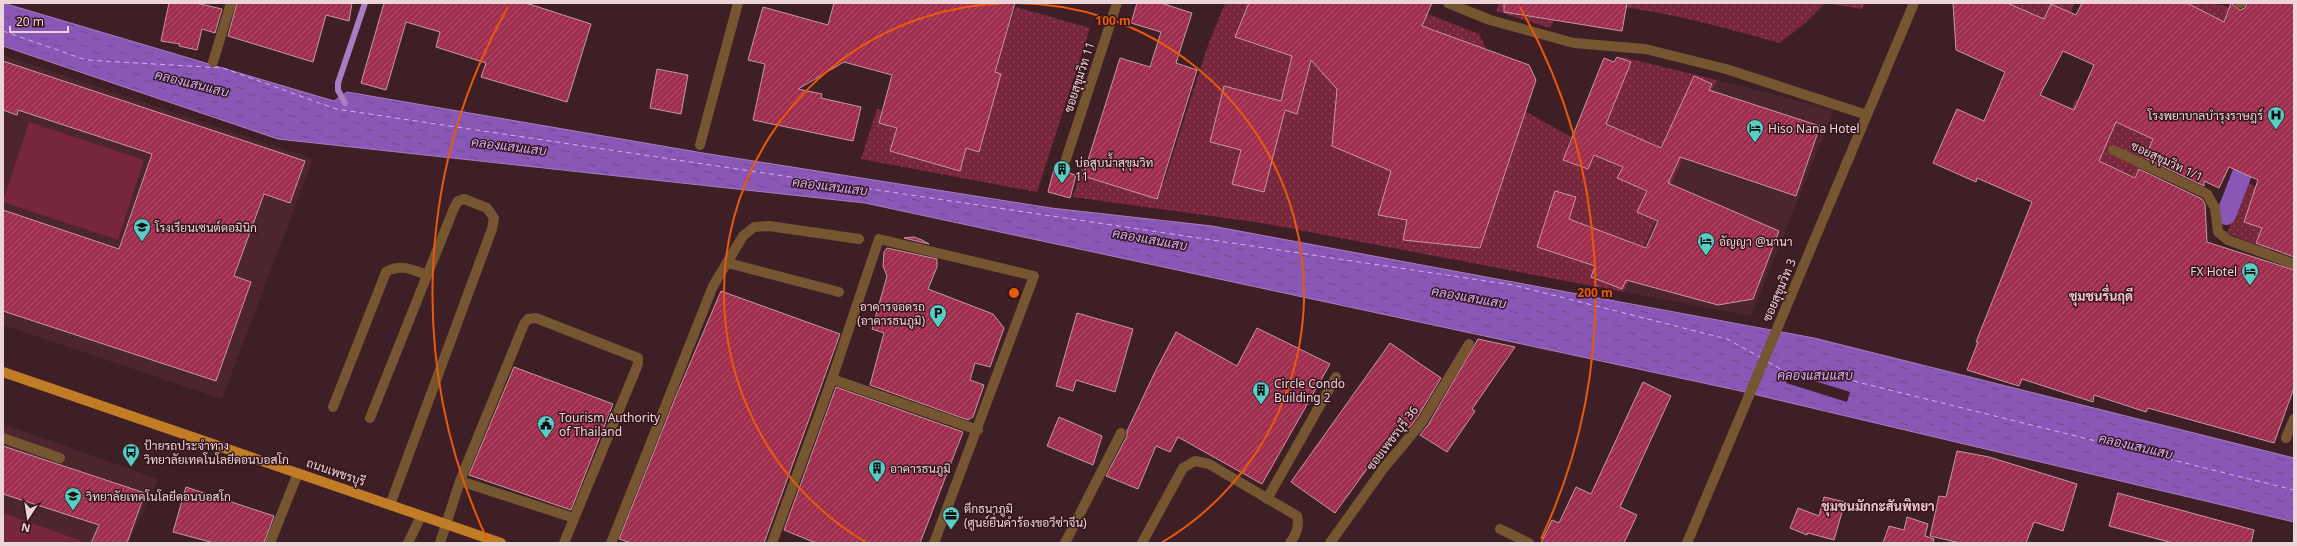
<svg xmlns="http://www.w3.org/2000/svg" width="2297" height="546" viewBox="0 0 2297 546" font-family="'Noto Sans',Sarabun,sans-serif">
	<defs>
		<pattern id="garden-dots" width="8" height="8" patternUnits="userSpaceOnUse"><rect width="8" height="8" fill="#77263c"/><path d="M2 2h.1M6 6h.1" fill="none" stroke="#8a4558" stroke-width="1.8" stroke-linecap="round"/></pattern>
		<pattern id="water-ripples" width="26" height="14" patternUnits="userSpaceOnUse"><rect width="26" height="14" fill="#8b57b7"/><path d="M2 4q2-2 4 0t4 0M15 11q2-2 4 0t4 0" fill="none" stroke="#6c4d82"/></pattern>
		<pattern id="building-hatch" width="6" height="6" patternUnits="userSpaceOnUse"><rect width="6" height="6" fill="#9f2d4e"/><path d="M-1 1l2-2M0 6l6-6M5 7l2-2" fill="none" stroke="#b1546f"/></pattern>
	</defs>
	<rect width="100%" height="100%" fill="#3f1f26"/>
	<g fill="#4d252d">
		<path d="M3,55L313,159L222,399L3,325Z"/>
		<path d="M1717,80L1834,110L1751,316L1624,292Z"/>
		<path d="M3,424L158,479L128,543H3Z"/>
	</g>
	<g fill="#77263c">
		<path d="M29,122L144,160L118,240L3,202Z"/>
		<path d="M3,513L82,541L81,543H3Z"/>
	</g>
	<g fill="url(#garden-dots)">
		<path d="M1225,3H1399L1479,34L1514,105L1571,137L1566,150L1585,155L1622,57L1717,80L1624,292L1262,223L1073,197L1081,169L1164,182L1207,48Z"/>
		<path d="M1499,3H1564L1550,28L1496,11Z"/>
		<path d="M1592,3L1641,4V3H1865L1862,9L1825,3L1805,23L1780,43C1715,25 1660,10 1592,3Z"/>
		<path d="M2008,3H2075L2061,35L2004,13Z"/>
		<path d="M2168,3C2192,3 2228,0 2244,16L2243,29Z"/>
		<path d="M1016,7L1090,28L1037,192L861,159L877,109L971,134Z"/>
		<path d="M2076,99L2159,132L2130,185L2053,153Z"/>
		<path d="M2246,182L2287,200L2270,250L2227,233Z"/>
	</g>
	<path fill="url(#water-ripples)" stroke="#a87dc1" d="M3,3L334,101L347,92L703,153L1051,208L1212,226L1814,338L2294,458V522L1736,390L865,203L278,139L3,46Z"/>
	<path fill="#3f1f26" d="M1789,373L1850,392L1847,402L1786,383Z"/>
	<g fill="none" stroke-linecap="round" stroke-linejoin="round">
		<path stroke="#a87dc1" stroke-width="6" d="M345,103L338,90V83L365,3"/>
		<path stroke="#8b57b7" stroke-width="20" d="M2226,215L2252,148"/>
		<g stroke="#d2adf6" stroke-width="1" stroke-dasharray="5 4" stroke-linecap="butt">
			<path d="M3,31L86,60L223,68L336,109L1513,285L1727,339L1760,357"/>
			<path d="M1768,362L1791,375L1817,372L2294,490"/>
		</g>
	</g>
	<g fill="url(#building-hatch)" stroke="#c49aa1" fill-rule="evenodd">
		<path d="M169,3H196L222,9L215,33L202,29L197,50L179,46L180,44L161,41Z"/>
		<path d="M237,3H352L349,21L326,15L313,62L228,36Z"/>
		<path d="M384,3H526L591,24L567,102L481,77L486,63L436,47L440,32L406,22L386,90L361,83Z"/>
		<path d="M834,3H1015L995,72L1001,74L979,152L966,148L960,171L890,151L897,128L879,123L892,75L844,62L798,89L822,94L821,98L861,107L853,141L753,120L765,64L748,60L763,7L828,25Z"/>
		<path d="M1137,3H1161L1192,13L1176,63L1197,70L1157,199L1083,176L1120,58L1150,67L1161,32L1131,23Z"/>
		<path d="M1249,3H1432L1422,26L1529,65L1536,80L1480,248L1403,240L1407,220L1378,215L1391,171L1332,146L1337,89L1311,60L1297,114L1285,110L1264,192L1232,184L1241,150L1210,142L1224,86L1281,101L1292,56L1235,37Z"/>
		<path d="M1504,3H1627L1622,31L1504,12Z"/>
		<path d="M1953,3H2007L2044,19L2051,4L2076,15L2082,3H2187L2224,22L2231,3L2240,10L2245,8L2247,3H2294V257L2256,243L2262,228L2244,222L2258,180L2229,167L2219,188L2204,181V186L2145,158L2153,139L2116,122L2099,161L2135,178L2139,169L2202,199L2205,204L2207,242L2294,270V388L2274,443L2148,408L2146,412L2094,395L2093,402L2022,379L2019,386L1967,370L1978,342H1976L2032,202L1977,178L1976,182L1933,163L1957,109L1984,121L2005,72L1956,50ZM2063,51L2094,65L2074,110L2040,95Z"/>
		<path d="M1617,57L1631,62L1606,124L1661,148L1694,76L1712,84L1709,90L1820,126L1796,196L1680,157L1668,183L1779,231L1753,299L1718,305L1626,280L1622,289L1591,277L1595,266L1537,247L1555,191L1576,197L1569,219L1646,248L1658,221L1637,212L1647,191L1617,178L1623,167L1594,155L1588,169L1563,160L1604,58L1614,62Z"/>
		<path d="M3,61L305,161L290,203L264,194L234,276L251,282L216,381L3,311V210L119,249L152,154L18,110L17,115L3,110Z"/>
		<path d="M657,69L688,75L681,114L650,108Z"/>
		<path d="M1054,169L1076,175L1070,198L1048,192Z"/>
		<path d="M914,237L922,240L929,244L904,238Z"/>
		<path d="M887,248L937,259V267L928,289L993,314L1004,328L990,367L975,363L970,380L984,385L973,417L968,420L870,385L884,333L872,329L887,276L883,266L884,252Z"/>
		<path d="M721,291L840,334L764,543H631L619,539L676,396Z"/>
		<path d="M1077,313L1133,329L1115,392L1076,380L1073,391L1056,386Z"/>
		<path d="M1257,328L1330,364L1262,484L1178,437L1170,452L1156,446L1138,489L1106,476L1127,436V431L1155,372L1176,332L1237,366Z"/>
		<path d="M1478,339L1515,347L1472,409L1475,411L1447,452L1420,435L1428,425Z"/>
		<path d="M1390,343L1441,378L1417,418L1409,428L1401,422L1335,513L1291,482Z"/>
		<path d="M514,367L613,404L571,510L469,475Z"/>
		<path d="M1643,382L1671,396L1620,507L1637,515L1624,543H1541L1552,520L1559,523L1576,487L1591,494Z"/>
		<path d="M836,387L963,432L920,543H816L784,530Z"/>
		<path d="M1059,417L1102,436L1093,465L1047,446Z"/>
		<path d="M3,446L145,493L127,543H91L99,525L3,494Z"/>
		<path d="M1957,451L1989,457L2077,484L2063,531L2034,522L2026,543H1960L1930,536L1939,496L1946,497Z"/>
		<path d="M186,487L274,516L264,543H214L173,532Z"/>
		<path d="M2118,493L2254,530L2251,543H2173L2109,526Z"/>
		<path d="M1824,497L1845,502L1834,540L1808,533L1807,535L1790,528L1798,508L1819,516Z"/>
		<path d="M1907,517L1928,524L1925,536L1934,539L1933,543H1883L1889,526L1904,530Z"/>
	</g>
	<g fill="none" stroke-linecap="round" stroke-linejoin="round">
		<g stroke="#765531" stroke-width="10">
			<path d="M1448,3L1490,20L1574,43L1645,49L1726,69L1867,115"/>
			<path d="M2240,3H2241"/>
			<path d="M213,62L231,3"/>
			<path d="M700,145L738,3"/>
			<path d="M2113,150L2207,194L2215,208L2218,232L2228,240L2294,264"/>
			<path d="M1066,159L1117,3"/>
			<path d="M728,263L839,292"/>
			<path d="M832,379L978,430"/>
			<path d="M333,407L386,272C400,263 413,270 427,275"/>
			<path d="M370,418L454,208L458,201L464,199L487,208L494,218L492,229L390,505"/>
			<path d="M3,438L60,458"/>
			<path d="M2286,438L2294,419"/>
			<path d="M460,481L574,518"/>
			<path d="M1267,499L1336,377"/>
			<path d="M1500,529L1529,543"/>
			<path d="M270,543L298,473"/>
			<path d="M408,543L421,516"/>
			<path d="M440,543L460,481L524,324L528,319L536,318L638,358V364L564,543"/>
			<path d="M611,543L713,286L743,236L754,227L769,226L859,239"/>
			<path d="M772,543L832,379L879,239L1034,276L934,543"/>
			<path d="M1065,543L1121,433"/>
			<path d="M1142,543L1183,468L1195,461L1209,464L1297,516C1300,526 1296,535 1290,543"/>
			<path d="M1330,543L1383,469L1422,422L1469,344"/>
			<path d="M1687,543L1914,3"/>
		</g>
		<path stroke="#c17d26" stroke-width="10" d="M3,372L501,543"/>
	</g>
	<g fill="none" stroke="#e8590c" stroke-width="2">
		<path d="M867 543A290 290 0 0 1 1011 3M1017 3A290 290 0 0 1 1161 543"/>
		<path d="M487 539A581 581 0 0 1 508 7M1520 7A581 581 0 0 1 1541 539"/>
	</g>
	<defs>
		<g id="hospital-pin" transform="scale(0.9)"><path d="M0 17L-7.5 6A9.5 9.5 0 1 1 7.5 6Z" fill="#56cec4" stroke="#34151c"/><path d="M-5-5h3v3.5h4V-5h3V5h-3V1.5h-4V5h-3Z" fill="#111"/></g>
		<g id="hotel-pin" transform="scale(0.9)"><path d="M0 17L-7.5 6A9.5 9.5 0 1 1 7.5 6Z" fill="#56cec4" stroke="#34151c"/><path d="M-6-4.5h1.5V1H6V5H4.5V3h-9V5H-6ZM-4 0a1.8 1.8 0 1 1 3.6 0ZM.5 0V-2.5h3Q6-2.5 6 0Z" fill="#111"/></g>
		<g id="building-pin" transform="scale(0.9)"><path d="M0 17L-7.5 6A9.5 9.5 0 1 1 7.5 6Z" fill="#56cec4" stroke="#34151c"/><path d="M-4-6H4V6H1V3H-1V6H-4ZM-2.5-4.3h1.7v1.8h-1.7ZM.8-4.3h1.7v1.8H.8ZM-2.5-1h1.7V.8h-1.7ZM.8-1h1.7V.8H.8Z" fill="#111"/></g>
		<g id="school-pin" transform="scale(0.9)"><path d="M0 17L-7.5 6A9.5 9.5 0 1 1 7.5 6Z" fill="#56cec4" stroke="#34151c"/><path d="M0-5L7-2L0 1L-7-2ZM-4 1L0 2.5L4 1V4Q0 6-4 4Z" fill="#111"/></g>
		<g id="parking-pin" transform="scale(0.9)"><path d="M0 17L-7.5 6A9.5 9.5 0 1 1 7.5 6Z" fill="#56cec4" stroke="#34151c"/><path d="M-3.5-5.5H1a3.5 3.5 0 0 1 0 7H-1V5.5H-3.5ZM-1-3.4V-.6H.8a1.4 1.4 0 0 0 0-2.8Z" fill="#111"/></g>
		<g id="civic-pin" transform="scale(0.9)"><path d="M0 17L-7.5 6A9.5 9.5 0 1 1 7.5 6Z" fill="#56cec4" stroke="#34151c"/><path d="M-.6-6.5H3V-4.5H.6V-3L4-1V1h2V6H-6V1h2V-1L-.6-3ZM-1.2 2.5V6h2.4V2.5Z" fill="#111"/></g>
		<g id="bus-pin" transform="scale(0.9)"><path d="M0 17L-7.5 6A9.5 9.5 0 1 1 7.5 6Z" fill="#56cec4" stroke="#34151c"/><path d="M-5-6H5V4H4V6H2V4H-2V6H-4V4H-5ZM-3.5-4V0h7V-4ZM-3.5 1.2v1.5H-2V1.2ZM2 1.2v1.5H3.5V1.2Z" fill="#111"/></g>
		<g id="office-pin" transform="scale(0.9)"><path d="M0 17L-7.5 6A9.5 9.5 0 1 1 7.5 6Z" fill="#56cec4" stroke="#34151c"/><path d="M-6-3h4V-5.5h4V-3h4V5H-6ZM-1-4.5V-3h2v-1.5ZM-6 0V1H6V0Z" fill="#111"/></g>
	</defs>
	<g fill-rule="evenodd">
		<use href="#hospital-pin" x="2276" y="115"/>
		<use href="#hotel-pin" x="1755" y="128"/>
		<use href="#building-pin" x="1062" y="169"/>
		<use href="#school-pin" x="142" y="227"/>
		<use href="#hotel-pin" x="1706" y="241"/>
		<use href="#hotel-pin" x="2250" y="271"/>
		<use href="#parking-pin" x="938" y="313"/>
		<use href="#building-pin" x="1261" y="390"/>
		<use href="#civic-pin" x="546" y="424"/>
		<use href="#bus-pin" x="131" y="452"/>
		<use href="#building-pin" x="877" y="468"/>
		<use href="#school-pin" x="73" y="496"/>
		<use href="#office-pin" x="951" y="515"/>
	</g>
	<g text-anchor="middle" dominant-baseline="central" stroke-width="3" stroke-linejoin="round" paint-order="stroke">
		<g font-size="12" fill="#ecd5d9" stroke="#34151c">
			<text transform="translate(1079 77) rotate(-72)">ซอยสุขุมวิท 11</text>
			<text transform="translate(2167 161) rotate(25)">ซอยสุขุมวิท 1/1</text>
			<text transform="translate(1779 290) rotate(-67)">ซอยสุขุมวิท 3</text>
			<text transform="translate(1392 438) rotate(-53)">ซอยเพชรบุรี 36</text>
			<text transform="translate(336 472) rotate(19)">ถนนเพชรบุรี</text>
		</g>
		<g font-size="12" fill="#ecd5d9" stroke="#34151c" text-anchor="start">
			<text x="2263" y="115" text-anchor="end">โรงพยาบาลบำรุงราษฎร์</text>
			<text x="1768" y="128">Hiso Nana Hotel</text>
			<text x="1075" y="162">บ่อสูบน้ำสุขุมวิท<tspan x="1075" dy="14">11</tspan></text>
			<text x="155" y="227">โรงเรียนเซนต์ดอมินิก</text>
			<text x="1719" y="241">อัญญา @นานา</text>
			<text x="2237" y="271" text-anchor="end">FX Hotel</text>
			<text x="925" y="306" text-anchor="end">อาคารจอดรถ<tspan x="925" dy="14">(อาคารธนภูมิ)</tspan></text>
			<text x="1274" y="383">Circle Condo<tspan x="1274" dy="14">Building 2</tspan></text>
			<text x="559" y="417">Tourism Authority<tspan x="559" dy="14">of Thailand</tspan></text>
			<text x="144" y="445">ป้ายรถประจำทาง<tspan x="144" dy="14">วิทยาลัยเทคโนโลยีดอนบอสโก</tspan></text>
			<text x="890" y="468">อาคารธนภูมิ</text>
			<text x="86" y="496">วิทยาลัยเทคโนโลยีดอนบอสโก</text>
			<text x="964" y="508">ตึกธนาภูมิ<tspan x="964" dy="14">(ศูนย์ยื่นคำร้องขอวีซ่าจีน)</tspan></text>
		</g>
		<g font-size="13" font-style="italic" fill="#d2adf6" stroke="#34151c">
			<text transform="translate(192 83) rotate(14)">คลองแสนแสบ</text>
			<text transform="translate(509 146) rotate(7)">คลองแสนแสบ</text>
			<text transform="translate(830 186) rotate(7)">คลองแสนแสบ</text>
			<text transform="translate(1150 239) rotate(10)">คลองแสนแสบ</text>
			<text transform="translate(1469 297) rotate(10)">คลองแสนแสบ</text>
			<text x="1815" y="375">คลองแสนแสบ</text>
			<text transform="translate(2136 446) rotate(13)">คลองแสนแสบ</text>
		</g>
		<g font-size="13" font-weight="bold" fill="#f3c7ce" stroke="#34151c">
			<text x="2101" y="296">ชุมชนรื่นฤดี</text>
			<text x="1878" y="506">ชุมชนมักกะสันพิทยา</text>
		</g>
	</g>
	<circle cx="1014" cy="293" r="6" fill="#e8590c" stroke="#34151c" stroke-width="2"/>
	<g font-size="12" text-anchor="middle" font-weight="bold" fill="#e8590c" stroke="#34151c" stroke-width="3" stroke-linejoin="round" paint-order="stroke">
		<text x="1113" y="25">100 m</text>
		<text x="1595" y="297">200 m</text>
	</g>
	<rect width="2297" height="546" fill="none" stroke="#ecd5d9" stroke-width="8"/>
	<g transform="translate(28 518) rotate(192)" stroke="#34151c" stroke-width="3" paint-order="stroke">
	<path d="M0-3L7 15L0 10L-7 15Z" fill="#ecd5d9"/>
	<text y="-6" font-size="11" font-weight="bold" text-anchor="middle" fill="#ecd5d9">N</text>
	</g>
	<path d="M10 26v6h58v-6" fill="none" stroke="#ecd5d9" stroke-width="2"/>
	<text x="16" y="26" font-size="12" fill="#ecd5d9" stroke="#34151c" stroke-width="3" paint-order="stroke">20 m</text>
</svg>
